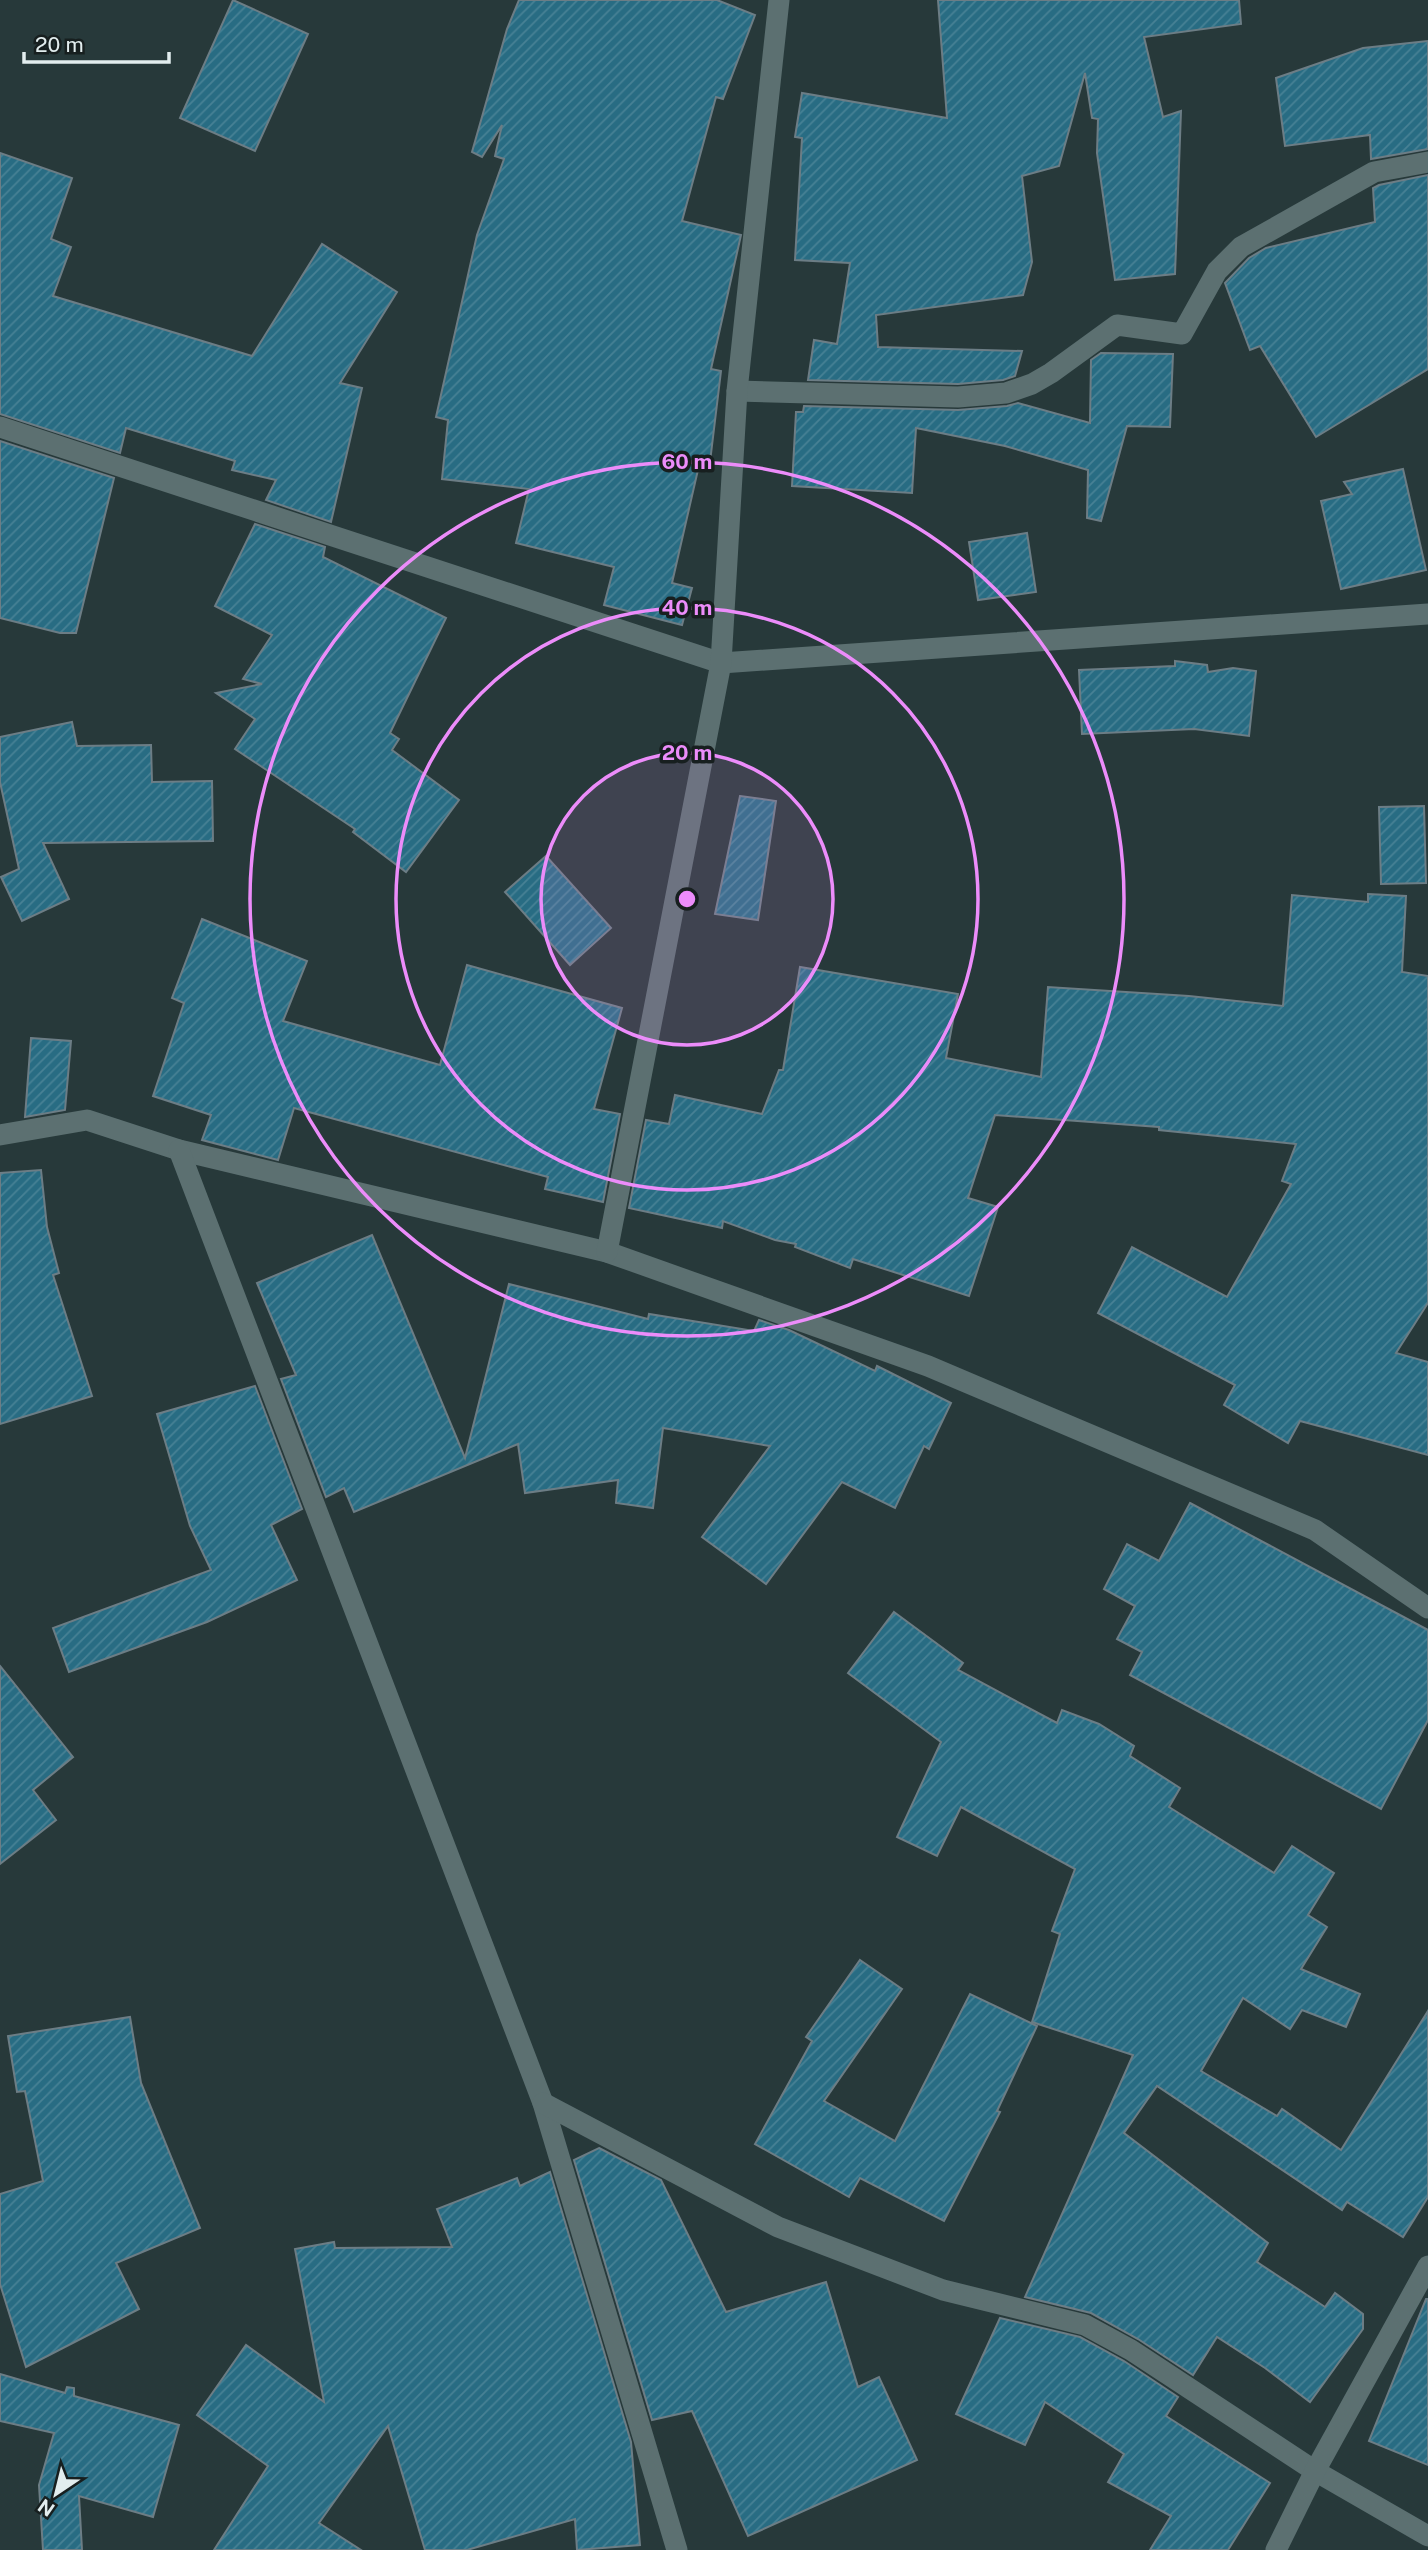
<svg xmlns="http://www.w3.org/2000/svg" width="1428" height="2550" viewBox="0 0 1428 2550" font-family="'Public Sans',sans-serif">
	<defs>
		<pattern id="building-hatch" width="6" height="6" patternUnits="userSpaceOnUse" patternTransform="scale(1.75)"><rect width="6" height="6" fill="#286c83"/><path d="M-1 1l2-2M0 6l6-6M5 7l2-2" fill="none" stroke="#478195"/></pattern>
	</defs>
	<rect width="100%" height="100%" fill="#27393a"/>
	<g fill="url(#building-hatch)" stroke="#6c7d85" stroke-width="2">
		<path d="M233,0L308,34L255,151L180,118Z"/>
		<path d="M519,0H717L755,15L723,99L716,97L682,221L741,235L711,369L721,371L710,462L700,461L672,583L692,588L682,625L604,605L614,567L516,543L529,489L442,479L448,420L436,417L477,235L504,159L495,156L502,125L482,157L472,152L507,29Z"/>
		<path d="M938,0H1239L1241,24L1144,37L1163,117L1181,111L1175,274L1115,280L1097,153L1098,119L1092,118L1085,73L1059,166L1022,176L1032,262L1023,295L876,315L878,347L1022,351L1015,376L1003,380L958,384L808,380L814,340L837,344L850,263L795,260L802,138L795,137L802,93L947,118Z"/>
		<path d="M1428,41V149L1371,159L1370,135L1285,146L1276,78L1363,48Z"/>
		<path d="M0,153L72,178L51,239L71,247L53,296L252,356L322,244L397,292L340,383L362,388L331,522L266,500L276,480L232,470L235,461L126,428L120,453L0,414Z"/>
		<path d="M1428,175V369L1316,437L1260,346L1250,350L1225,283L1249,258L1266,248L1375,222L1373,188L1379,185Z"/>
		<path d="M1101,353L1173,354L1170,427L1127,426L1101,521L1087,518L1088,470L1005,446L916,428L912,493L792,486L796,412H803L804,406L958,410L1007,406L1018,403L1090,423L1091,360Z"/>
		<path d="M0,441L114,478L76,633H60L0,618Z"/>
		<path d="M1403,469L1426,570L1341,589L1321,501L1352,494L1344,482Z"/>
		<path d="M255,524L325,547L323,557L446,618L390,733L399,739L392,750L459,800L406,872L353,832L355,829L235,749L255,719L216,693L262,684L243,679L272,635L215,606Z"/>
		<path d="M1027,533L1036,592L978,600L969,542Z"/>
		<path d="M1175,661L1207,665L1208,672L1233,668L1256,671L1249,736L1194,729L1082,734L1079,670L1175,666Z"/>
		<path d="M72,722L77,746L151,745L152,782L212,781L213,841L43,843L69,899L22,921L1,877L19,869L0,782V737Z"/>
		<path d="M740,796L776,801L758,920L715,914Z"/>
		<path d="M1424,806L1426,883L1381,884L1379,807Z"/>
		<path d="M546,856L611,928L570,965L505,892Z"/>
		<path d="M1368,894L1406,896L1402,972L1428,976V1303L1396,1353L1428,1362V1455L1300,1421L1288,1443L1224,1405L1235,1385L1098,1313L1132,1247L1227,1297L1291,1184L1282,1181L1296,1144L1159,1130V1127L995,1115L968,1198L998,1207L969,1296L853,1259L850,1268L795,1247L796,1244L775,1240L723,1221L722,1228L629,1208L646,1120L669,1124L675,1095L762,1114L779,1070H783L800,967L958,994L946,1058L1041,1077L1048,987L1189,996L1283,1006L1292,895L1368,902Z"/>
		<path d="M202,919L307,961L283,1021L440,1065L467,965L622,1008L594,1109L620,1114L603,1202L545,1189L548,1177L294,1108L278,1160L202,1140L211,1115L153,1096L184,1003L172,998Z"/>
		<path d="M31,1038L71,1041L65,1110L25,1117Z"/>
		<path d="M41,1170L47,1227L59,1273L53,1275L92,1396L0,1424V1173Z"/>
		<path d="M372,1235L465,1458L509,1284L648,1319L649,1314L754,1331L759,1320L789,1330L875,1371L877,1366L951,1403L929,1449L924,1446L895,1508L842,1482L766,1584L702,1537L770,1446L663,1428L653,1508L616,1503L618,1480L525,1493L518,1444L354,1512L344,1488L326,1497L281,1379L296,1375L257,1283Z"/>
		<path d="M255,1386L302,1509L271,1525L297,1580L207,1622L69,1672L53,1628L211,1570L190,1526L157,1414Z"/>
		<path d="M1190,1503L1428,1630V1720L1381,1809L1130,1675L1142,1652L1117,1639L1135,1606L1104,1589L1127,1544L1159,1561Z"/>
		<path d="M894,1612L963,1663L958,1670L1057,1723L1062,1710L1099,1724L1134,1746L1130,1756L1180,1788L1169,1807L1274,1873L1292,1846L1334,1873L1308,1915L1327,1927L1301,1969L1360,1994L1346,2027L1302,2010L1290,2029L1243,1998L1201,2071L1277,2116L1282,2109L1341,2150L1428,2011V2197L1403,2237L1347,2202L1342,2210L1157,2086L1124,2133L1268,2243L1257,2262L1325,2307L1335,2293L1363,2314V2329L1310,2402L1265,2368L1217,2337L1193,2375L1138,2339L1091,2313L1025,2297L1133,2055L1032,2022L1060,1934L1052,1931L1075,1869L961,1807L937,1856L897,1837L941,1742L848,1673Z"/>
		<path d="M0,1666L73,1757L33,1790L56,1820L0,1864Z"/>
		<path d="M860,1960L902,1989L824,2101L895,2141L970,1994L1037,2026L997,2111L1000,2112L944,2221L860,2178L849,2197L755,2144L812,2041L806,2037Z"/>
		<path d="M130,2017L141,2083L200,2228L116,2263L139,2309L26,2367L0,2284V2194L43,2181L25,2091L17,2092L8,2036Z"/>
		<path d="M599,2148L661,2180L726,2312L826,2282L858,2387L879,2377L917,2460L748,2536L692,2411L652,2420L574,2160Z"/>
		<path d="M550,2172L631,2442L640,2545L577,2550L575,2519L467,2550H425L388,2426L319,2523L361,2550H214L268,2466L197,2415L246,2345L324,2402L295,2249L334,2242L335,2248L452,2247L437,2209L517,2178L520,2186Z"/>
		<path d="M1426,2299H1428V2465L1369,2441Z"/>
		<path d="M1000,2318L1080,2337L1124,2361L1178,2397L1166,2416L1270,2483L1228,2550H1150L1171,2516L1108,2482L1124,2454L1045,2402L1025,2445L956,2414Z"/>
		<path d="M0,2374L65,2393L67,2387L74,2388V2396L179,2425L153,2517L79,2496L82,2550H43L39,2485L54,2433L0,2421Z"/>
	</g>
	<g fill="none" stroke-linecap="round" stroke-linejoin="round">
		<g stroke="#5c7071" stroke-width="21">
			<path d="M737,391L958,397L1006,393L1032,384L1051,373L1117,325L1182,334L1217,271L1241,247L1374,172L1428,162"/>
			<path d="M0,427L721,663L1428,614"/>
			<path d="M0,1135L87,1120L179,1150L607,1252L928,1366L1315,1530L1428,1608"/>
			<path d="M179,1150L543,2103L677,2550"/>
			<path d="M607,1252L721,663L737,391L779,0"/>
			<path d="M543,2103L778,2227L943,2290L1085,2325L1131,2350L1315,2471L1428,2536"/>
			<path d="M1276,2550L1315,2471L1428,2266"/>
		</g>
	</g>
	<circle cx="687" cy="899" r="146" fill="#ec8cfa" fill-opacity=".12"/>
	<g fill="none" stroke="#ec8cfa" stroke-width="3.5">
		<circle cx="687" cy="899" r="146"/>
		<circle cx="687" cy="899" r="291"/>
		<circle cx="687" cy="899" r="437"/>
	</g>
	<circle cx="687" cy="899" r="10" fill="#ec8cfa" stroke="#171f1f" stroke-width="3.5"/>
	<g font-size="21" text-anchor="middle" font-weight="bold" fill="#ec8cfa" stroke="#171f1f" stroke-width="7" stroke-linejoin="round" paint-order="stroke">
		<text x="687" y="469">60 m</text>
		<text x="687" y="615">40 m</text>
		<text x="687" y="760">20 m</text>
	</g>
	<g transform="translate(56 2494) rotate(215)" stroke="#171f1f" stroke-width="5" paint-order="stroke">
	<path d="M0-5L12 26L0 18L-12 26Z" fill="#e2edee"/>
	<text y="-10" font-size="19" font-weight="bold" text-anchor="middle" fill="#e2edee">N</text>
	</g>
	<path d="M24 52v10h145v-10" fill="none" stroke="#e2edee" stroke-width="3.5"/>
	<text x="35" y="52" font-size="21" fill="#e2edee" stroke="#171f1f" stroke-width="5" paint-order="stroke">20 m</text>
</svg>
